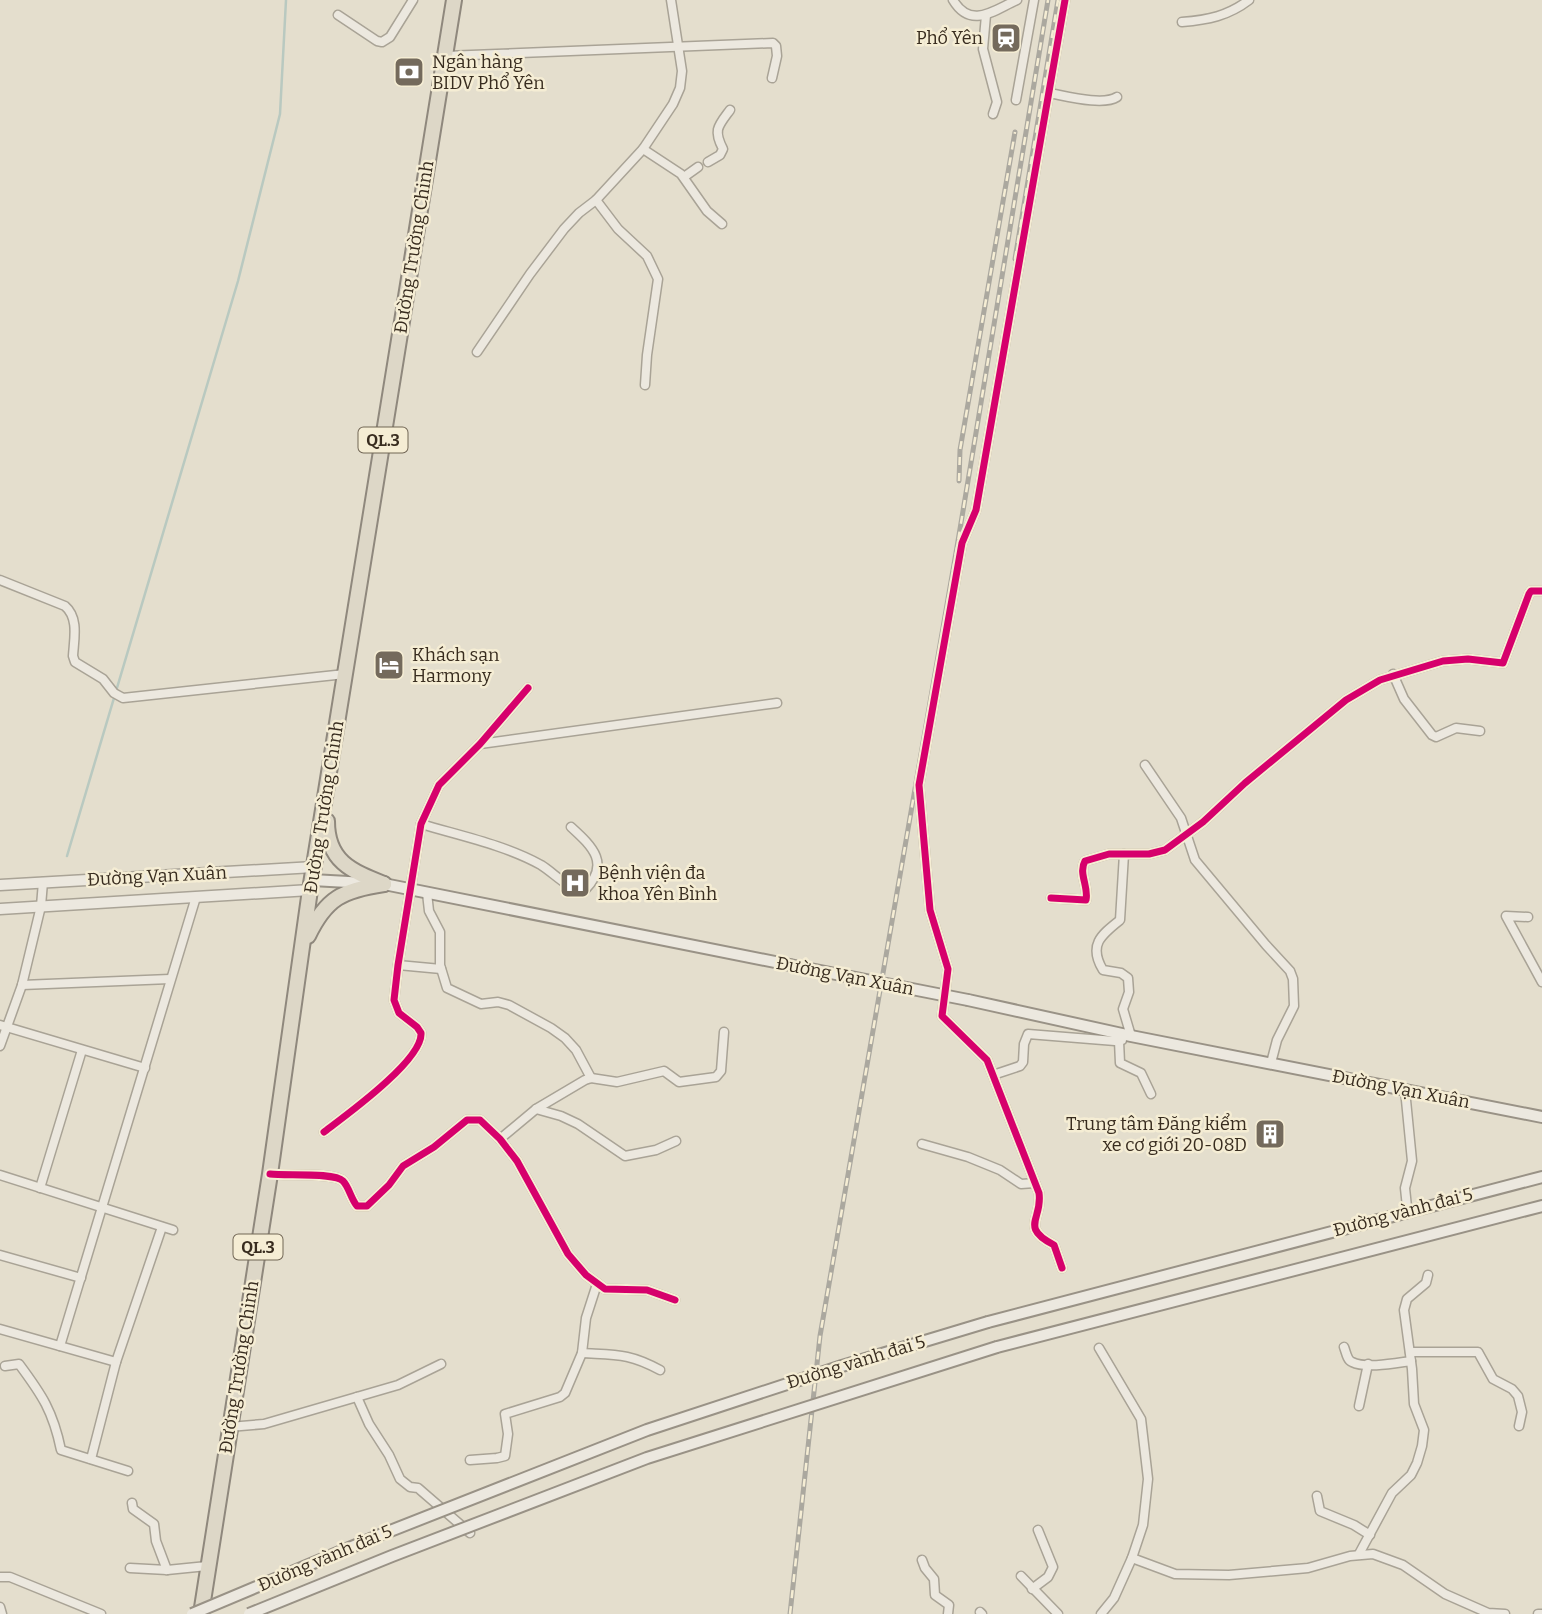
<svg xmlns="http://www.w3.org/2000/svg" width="1542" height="1614" viewBox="0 0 1542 1614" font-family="Bitter,serif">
	<rect width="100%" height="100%" fill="#e4decd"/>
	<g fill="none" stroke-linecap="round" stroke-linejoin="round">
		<path stroke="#b9c9c0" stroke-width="2.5" d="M67,856L238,281L280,114L286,0"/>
		<g stroke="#a9a396" stroke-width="11">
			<g id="minor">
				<path d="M953,0C971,30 994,10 1017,0"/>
				<path d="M338,15L377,41L382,42L390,37L413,0"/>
				<path d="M986,15L983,49L997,102L993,114"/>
				<path d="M1182,22C1208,20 1228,16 1249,0"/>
				<path d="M445,56L773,43L776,46L777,56L772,78"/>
				<path d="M1049,93C1066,96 1103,106 1117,97"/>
				<path d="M1016,100L1034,0"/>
				<path d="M643,149L681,174L707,211L722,224"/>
				<path d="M708,162L720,155L723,149C713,130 718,126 730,110"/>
				<path d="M684,177L698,167"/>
				<path d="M596,200L618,229L647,256L658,279L647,355L645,385"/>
				<path d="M477,352L530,274L564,229L579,213L596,200L643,149L673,104L680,88L682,71L671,0"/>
				<path d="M0,580L65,606C79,618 74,639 73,656L75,662L103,679L114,693L123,698L345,674"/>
				<path d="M1393,674L1404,699L1432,735L1436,737L1456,728L1480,731"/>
				<path d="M480,744L777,703"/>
				<path d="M1145,765L1181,818L1195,860L1266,945L1290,971L1293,979L1294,1006L1277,1040L1271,1063"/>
				<path d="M421,824C461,836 505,845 541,865C554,873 569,890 584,891C611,864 593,847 571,827"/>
				<path d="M1124,854L1120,920C1101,935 1088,945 1103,970L1121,973L1128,978L1129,992L1123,1009L1131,1036"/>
				<path d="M427,893L429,911L440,932V965L447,988L481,1004L498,1002L509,1005L551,1028L565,1038L576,1050L591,1078"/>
				<path d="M1051,898L1086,900C1089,887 1078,873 1085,861L1109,854H1149L1165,850L1203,822L1245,783L1346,700L1380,680L1443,661L1468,659L1503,663L1529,594L1531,591H1542"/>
				<path d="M1528,917L1506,916L1542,982"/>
				<path d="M398,965L441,969"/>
				<path d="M22,985L170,979"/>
				<path d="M0,1025L145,1068"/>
				<path d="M1119,1041L1120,1063L1141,1073L1151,1094"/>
				<path d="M0,1046L22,985L41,906L43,882"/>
				<path d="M993,1075L1020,1066L1023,1062L1024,1044L1028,1034L1115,1041L1122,1040V1036"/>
				<path d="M1405,1090L1412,1161L1405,1188L1407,1207"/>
				<path d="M536,1109L561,1116L578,1124L625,1156L656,1150L676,1141"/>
				<path d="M324,1132C345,1116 423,1060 421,1033L417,1027L399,1013L394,1000L398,965L421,824L439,785L480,744L528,688"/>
				<path d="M500,1139L536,1109L585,1080L591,1078L617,1082L664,1071L679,1082L716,1077L721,1071L724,1032"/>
				<path d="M922,1144L968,1157L1000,1170L1021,1184L1035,1183"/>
				<path d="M270,1174C286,1176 334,1172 343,1181C349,1187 351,1199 357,1206H367L389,1185L403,1166L434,1147L467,1120H480L500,1139L517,1161L568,1254L586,1275L605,1289L647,1290L675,1300"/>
				<path d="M0,1175L173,1230"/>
				<path d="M40,1188L82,1050"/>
				<path d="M0,1255L81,1278"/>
				<path d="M1062,1268L1054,1245C1019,1227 1043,1219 1039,1193L987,1060L942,1016L948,969L930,910L919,785L962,543L976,510L1065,0"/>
				<path d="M0,1329L116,1362"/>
				<path d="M60,1346L196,897"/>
				<path d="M1344,1347C1346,1352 1347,1360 1352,1362C1366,1369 1396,1363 1411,1361"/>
				<path d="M1099,1348L1141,1419L1148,1479L1143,1525L1132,1558L1114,1598L1101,1614"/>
				<path d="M1410,1352H1478L1493,1379L1512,1389L1518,1396L1522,1412L1519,1426"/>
				<path d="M582,1353C616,1355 629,1353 660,1370"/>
				<path d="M5,1366L19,1364C42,1395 53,1411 61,1450L128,1471"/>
				<path d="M357,1397L369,1424L389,1455L400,1479L410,1487L418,1488L470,1533"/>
				<path d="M1359,1406L1368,1364"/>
				<path d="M229,1427L264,1424L398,1385L441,1364"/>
				<path d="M91,1459L116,1362L162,1227"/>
				<path d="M470,1460L497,1458L505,1456L508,1434L505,1414L560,1397L565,1393L582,1353L586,1318L597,1284"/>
				<path d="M1317,1496L1320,1511L1354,1525L1370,1535"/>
				<path d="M132,1503L133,1509L154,1524L156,1541L167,1570"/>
				<path d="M1359,1554L1392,1493L1411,1475L1417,1463L1422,1446L1424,1430L1414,1404L1412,1369L1404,1310L1407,1299L1426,1283L1428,1275"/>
				<path d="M1132,1558L1175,1574L1229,1575L1308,1568L1350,1556L1373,1554L1403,1565L1445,1594L1488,1613L1505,1614"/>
				<path d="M922,1560L925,1568L934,1579L935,1595L949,1605L948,1614"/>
				<path d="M130,1568L167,1570L207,1566"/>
				<path d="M1021,1576L1058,1614"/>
				<path d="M0,1577H10L101,1614"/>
				<path d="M1032,1589L1048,1577L1053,1567L1038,1530"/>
				<path d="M0,1607L2,1614"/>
				<path d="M980,1612L982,1614"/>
				<path d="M1538,1614H1542"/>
			</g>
		</g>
		<g stroke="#a9a396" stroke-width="13">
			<g id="tertiary">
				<path d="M0,885L314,867"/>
				<path d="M0,909L310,890"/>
			</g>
		</g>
		<g stroke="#999286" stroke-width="14">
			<g id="secondary">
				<path d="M312,880L384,884L790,965"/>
				<path d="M968,1000L1131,1036L1542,1117"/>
				<path d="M988,1322L1542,1177"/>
				<path d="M997,1347L1542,1206"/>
			</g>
		</g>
		<g stroke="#8f887d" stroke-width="18">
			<g id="trunk">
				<path d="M327,821C327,861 351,871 384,884"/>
				<path d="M308,936C326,898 343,890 384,884"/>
				<path d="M201,1614L270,1174L310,890L454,0"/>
			</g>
		</g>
		<use href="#minor" stroke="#ece8df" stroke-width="8"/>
		<use href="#tertiary" stroke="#ece8df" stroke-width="10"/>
		<use href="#secondary" stroke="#ece8df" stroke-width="10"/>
		<use href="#trunk" stroke="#ddd7c7" stroke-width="14"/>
		<g stroke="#aba89f" stroke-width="5">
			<g id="rail">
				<path d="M1015,259L1058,0"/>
				<path d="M959,481L960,450L1015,132"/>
				<path d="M790,1614L820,1336L957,547L1048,0"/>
			</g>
		</g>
		<use href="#rail" stroke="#f5edd4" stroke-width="2.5" stroke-dasharray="8" stroke-linecap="butt"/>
		<g stroke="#999286" stroke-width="14" stroke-linecap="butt">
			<g id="secondary-bridge">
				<path d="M790,965L968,1000"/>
				<path d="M192,1614L380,1535L647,1430L842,1366L988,1322"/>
				<path d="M249,1614L392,1556L647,1458L997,1347"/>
			</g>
		</g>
		<use href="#secondary-bridge" stroke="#ece8df" stroke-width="10"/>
		<g stroke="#f5edd4" stroke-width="11">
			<g id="cycleway">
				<path d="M1051,898L1086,900C1089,887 1078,873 1085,861L1109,854H1149L1165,850L1203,822L1245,783L1346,700L1380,680L1443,661L1468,659L1503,663L1529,594L1531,591H1542"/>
				<path d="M324,1132C345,1116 423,1060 421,1033L417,1027L399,1013L394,1000L398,965L421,824L439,785L480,744L528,688"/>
				<path d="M270,1174C286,1176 334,1172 343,1181C349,1187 351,1199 357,1206H367L389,1185L403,1166L434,1147L467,1120H480L500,1139L517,1161L568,1254L586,1275L605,1289L647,1290L675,1300"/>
				<path d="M1062,1268L1054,1245C1019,1227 1043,1219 1039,1193L987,1060L942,1016L948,969L930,910L919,785L962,543L976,510L1065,0"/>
			</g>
		</g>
		<use href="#cycleway" stroke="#d6006c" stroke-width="7"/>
	</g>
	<defs>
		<g id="station-square" transform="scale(1.575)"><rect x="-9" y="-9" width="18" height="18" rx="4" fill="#746a5c" stroke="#f5edd4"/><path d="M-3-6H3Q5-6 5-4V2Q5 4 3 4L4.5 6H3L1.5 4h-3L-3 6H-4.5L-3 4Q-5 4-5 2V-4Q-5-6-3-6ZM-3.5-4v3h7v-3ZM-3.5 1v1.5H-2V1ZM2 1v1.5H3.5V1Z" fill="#fff"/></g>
		<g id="bank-square" transform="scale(1.575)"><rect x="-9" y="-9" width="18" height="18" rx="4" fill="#746a5c" stroke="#f5edd4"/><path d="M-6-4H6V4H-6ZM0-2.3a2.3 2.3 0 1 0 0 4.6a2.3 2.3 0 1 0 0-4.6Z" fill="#fff"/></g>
		<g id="hotel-square" transform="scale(1.575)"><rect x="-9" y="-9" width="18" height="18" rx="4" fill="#746a5c" stroke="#f5edd4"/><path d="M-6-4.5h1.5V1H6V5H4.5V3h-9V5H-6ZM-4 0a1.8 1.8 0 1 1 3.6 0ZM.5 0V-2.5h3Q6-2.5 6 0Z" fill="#fff"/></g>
		<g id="hospital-square" transform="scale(1.575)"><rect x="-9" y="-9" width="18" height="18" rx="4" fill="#746a5c" stroke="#f5edd4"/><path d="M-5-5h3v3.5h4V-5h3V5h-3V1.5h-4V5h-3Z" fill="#fff"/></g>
		<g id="building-square" transform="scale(1.575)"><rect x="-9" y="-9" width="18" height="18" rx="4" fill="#746a5c" stroke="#f5edd4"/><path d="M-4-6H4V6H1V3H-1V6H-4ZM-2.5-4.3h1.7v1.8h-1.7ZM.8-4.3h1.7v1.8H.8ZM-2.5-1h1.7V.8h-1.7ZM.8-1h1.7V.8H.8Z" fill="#fff"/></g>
	</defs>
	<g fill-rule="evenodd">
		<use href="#station-square" x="1006" y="38"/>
		<use href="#bank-square" x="409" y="72"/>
		<use href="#hotel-square" x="389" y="665"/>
		<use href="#hospital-square" x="575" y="883"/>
		<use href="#building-square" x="1270" y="1134"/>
	</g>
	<g text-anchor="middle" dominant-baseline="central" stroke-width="5" stroke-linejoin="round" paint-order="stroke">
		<g fill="#f5edd4" stroke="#716655" stroke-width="2">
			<rect x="358.5" y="427.5" width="49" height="25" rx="5"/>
			<rect x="233.5" y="1234.5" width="49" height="25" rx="5"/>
		</g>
		<g font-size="16" font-weight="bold" fill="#382c1f">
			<text x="383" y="440">QL.3</text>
			<text x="258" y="1247">QL.3</text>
		</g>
		<g font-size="18" fill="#382c1f" stroke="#f5edd4" text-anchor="start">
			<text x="983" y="38" text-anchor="end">Phổ Yên</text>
			<text x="432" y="62">Ngân hàng<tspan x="432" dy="21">BIDV Phổ Yên</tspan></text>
			<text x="412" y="655">Khách sạn<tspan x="412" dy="21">Harmony</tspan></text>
			<text x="598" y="873">Bệnh viện đa<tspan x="598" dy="21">khoa Yên Bình</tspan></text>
			<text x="1247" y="1124" text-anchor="end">Trung tâm Đăng kiểm<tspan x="1247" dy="21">xe cơ giới 20-08D</tspan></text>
		</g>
		<g font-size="18" fill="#382c1f" stroke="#f5edd4">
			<text transform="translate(414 247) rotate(-81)">Đường Trường Chinh</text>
			<text transform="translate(324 807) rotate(-81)">Đường Trường Chinh</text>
			<text transform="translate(157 876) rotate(-3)">Đường Vạn Xuân</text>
			<text transform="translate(845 976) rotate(11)">Đường Vạn Xuân</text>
			<text transform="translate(1401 1089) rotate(11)">Đường Vạn Xuân</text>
			<text transform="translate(1403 1212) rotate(-15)">Đường vành đai 5</text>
			<text transform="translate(856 1362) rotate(-17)">Đường vành đai 5</text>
			<text transform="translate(239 1367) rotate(-81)">Đường Trường Chinh</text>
			<text transform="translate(325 1558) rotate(-23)">Đường vành đai 5</text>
		</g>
	</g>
</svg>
